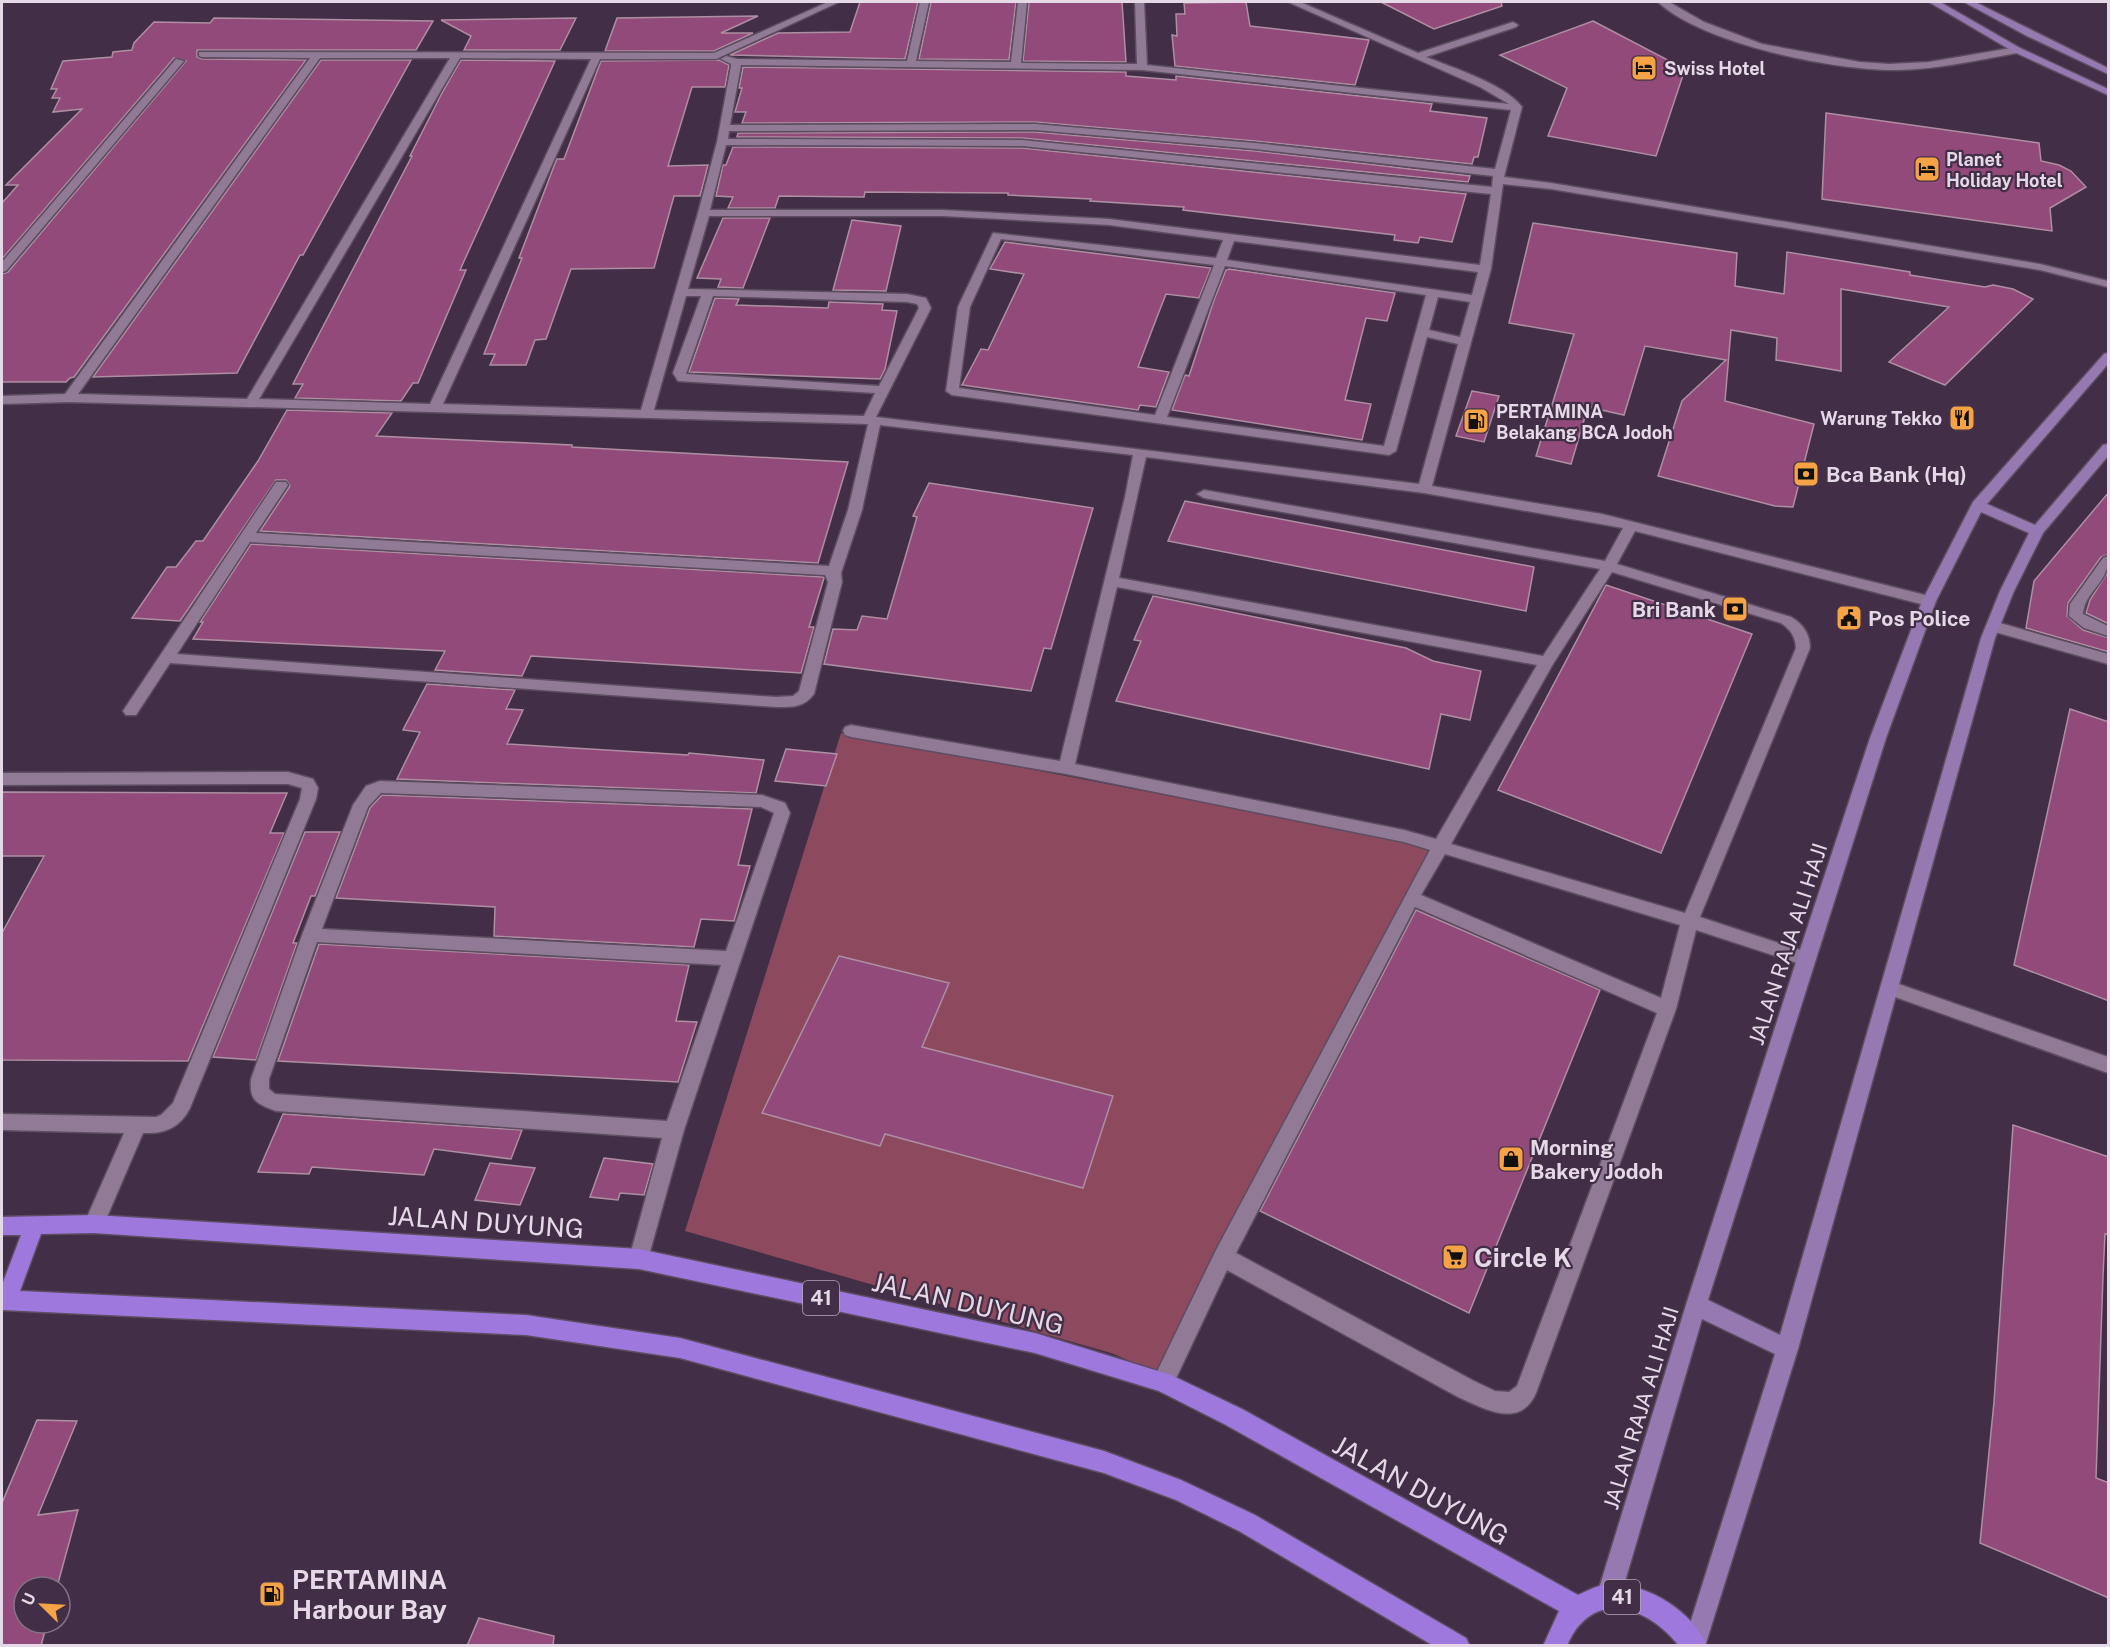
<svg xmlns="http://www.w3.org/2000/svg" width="2110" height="1647" viewBox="0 0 2110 1647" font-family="'Public Sans',sans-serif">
	<rect width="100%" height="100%" fill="#422f47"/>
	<path fill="#8d4a5e" d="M841,733L1435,847L1161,1374L1111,1353L685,1231Z"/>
	<g fill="#924a7b" stroke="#ae8ea2" stroke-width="1.5">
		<path d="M860,2H918L905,59L730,55L778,33L850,32Z"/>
		<path d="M931,2H1016L1009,60L919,59Z"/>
		<path d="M1029,2H1122L1126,62L1023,61Z"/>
		<path d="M1246,2L1250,26L1369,40L1355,85L1175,66L1172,35L1177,36L1176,14H1185L1184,3Z"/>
		<path d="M1381,2H1501L1502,6L1434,29Z"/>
		<path d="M758,16L721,33H753L714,51H605L617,18Z"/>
		<path d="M214,18L433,21L416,50H197V57L202,59L306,60L74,377L70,378L66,382H2V274L8,272L186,61L174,58L2,259V203L18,185H6L82,109L53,112L60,98H52L57,89H51L63,61L112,57L113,52L132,50L134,43L154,22L210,23Z"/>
		<path d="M576,18L560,50H464L471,36L441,20Z"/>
		<path d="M1593,21L1685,69L1656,156L1548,136L1567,88L1500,55Z"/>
		<path d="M321,60H411L303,255H300L237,373L93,377Z"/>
		<path d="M461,60L555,61L460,270H466L418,383H413L401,401L295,398L303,384H293L412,156H410L442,93Z"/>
		<path d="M719,60L729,65L725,87H692L668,166L708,165L700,196H674L654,268L571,269L546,339L535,340L526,365H490L495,354H484L522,258H519L554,166L557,159H564L601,61Z"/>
		<path d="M743,67L1126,72V76L1176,80V76L1432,104L1430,111L1487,118L1478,157H1474L1472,164L1255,141L1035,122L742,123L746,112H735L742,88H739Z"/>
		<path d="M1826,113L2039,143L2041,161L2059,165L2071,171L2086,187L2050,208L2052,231L1822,199Z"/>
		<path d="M1035,132L1255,151L1470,176L1468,182L1022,138L737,137L738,133Z"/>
		<path d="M733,147L1022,148L1466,194L1452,242L1420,237L1418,243L1394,240L1395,235L1183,210L1184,207L1090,201L1091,199L1008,195V193L865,192L864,197L779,196L775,208H728L733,197L716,196L723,165H726Z"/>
		<path d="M723,218H770L743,288L718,287L721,279L697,278Z"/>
		<path d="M852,220L901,226L886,291L833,290Z"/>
		<path d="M1533,223L1737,253L1735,286L1784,294L1787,252L1910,272V275L1985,287L1993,285L2013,289L2033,299L1945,385L1889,362L1949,307L1841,289V371L1776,360L1777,338L1731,330L1725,401L1814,424L1793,507L1775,506L1658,476L1682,401L1726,360L1645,346L1624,415L1588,407L1571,464L1536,456L1574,334L1509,323Z"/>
		<path d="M1005,242L1211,268L1199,298L1166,294L1157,317L1138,367L1169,372L1156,407L1140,405L1138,410L962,385L981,349L988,350L1024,274L990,269Z"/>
		<path d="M1229,269L1395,293L1387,321L1366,318L1345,400L1371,404L1362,440L1172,410L1185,375L1189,376L1214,300L1226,270Z"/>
		<path d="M715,298L739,299L736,305L828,308L829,302L883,304L882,310L897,311L885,369L880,379L689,372Z"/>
		<path d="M1472,391L1499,396L1484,442L1456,436Z"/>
		<path d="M287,410L392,413L376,436L572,445V447L848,462L818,563L260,531L290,486L286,480H276L180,621L132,618L167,567H176L196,541H203L258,461Z"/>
		<path d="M929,483L1093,508L1051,649L1044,648L1031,691L824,664L833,629L857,630L862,616L887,619L917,517L913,516Z"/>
		<path d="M2109,492V554L2101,557L2068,603L2067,616L2083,630L2109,638V652L2026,628L2034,581Z"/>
		<path d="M1185,501L1534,567L1526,611L1168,541Z"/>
		<path d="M251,544L823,577L824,578L809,627H814L801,673L531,656L522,676L435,670L445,651L193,639L203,622H200Z"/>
		<path d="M2109,570V624L2086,613L2090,600Z"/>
		<path d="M1606,585L1752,634L1661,853L1498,790Z"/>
		<path d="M1153,596L1406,648L1433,661L1481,671L1470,720L1441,714L1429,769L1116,701L1141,641L1134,640Z"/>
		<path d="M427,684L515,690L506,709L523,710L507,744L688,755L689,753L764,760L756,793L397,779L420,732L403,730Z"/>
		<path d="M2070,709L2109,722V1001L2014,965Z"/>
		<path d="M786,749L837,754L826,786L775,781Z"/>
		<path d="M2,792L287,793L270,833H284L188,1061L2,1060V933L44,856H2Z"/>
		<path d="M382,795L752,809L738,865L750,866L734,921L701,919L694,947L494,936L495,907L336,898L370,808Z"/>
		<path d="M305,832H340L315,896H311L293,943H297L256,1060L213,1057Z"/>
		<path d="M1416,910L1600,990L1469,1313L1260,1211Z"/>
		<path d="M319,944L689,965L676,1021L697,1022L678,1082L278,1061Z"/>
		<path d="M839,956L949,983L922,1047L1113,1096L1083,1188L885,1134L880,1146L762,1113Z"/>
		<path d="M283,1114L522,1130L511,1159L434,1149L424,1175L312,1167L309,1174L258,1172Z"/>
		<path d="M2013,1125L2109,1157V1235L2105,1234L2103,1276L2096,1478L2109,1483V1598L1980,1543L1994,1402Z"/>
		<path d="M604,1158L653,1164L644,1195L620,1193L618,1200L590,1197Z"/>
		<path d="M490,1163L535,1168L520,1205L475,1200Z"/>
		<path d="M37,1420L77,1421L38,1515L78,1510L57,1587H24V1623H47L41,1646H2V1503Z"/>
		<path d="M479,1618L554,1636L553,1646H467Z"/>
	</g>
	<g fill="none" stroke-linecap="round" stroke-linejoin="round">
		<g stroke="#5d4d61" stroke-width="3">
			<g id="minor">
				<path d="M828,2H839L716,59H600L443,404L641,410L698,213L717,142L731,66V64L721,59L726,56L737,59L907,61L920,2H929L916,61L1011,62L1018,2H1027L1021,63L1137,64L1135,2H1144L1147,65L1509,104L1480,87L1288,2H1300L1418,53L1513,22L1518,25L1516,27L1426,57C1453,68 1505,84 1522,107L1504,177L1551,183L2040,264L2108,281V287L2040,270L1551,189L1503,184L1491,269L1432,486L1602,514L1929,596L1936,601L1929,606L1635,531L1617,564L1791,617C1803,624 1810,634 1810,648L1700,917L1812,954L1815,959L1812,964L1806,966L1696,930L1676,1009L1536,1393C1520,1430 1483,1408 1458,1397L1227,1270L1171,1389L1163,1393L1155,1389L1152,1382L1216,1250L1430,850L1404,842L1066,774L851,737L845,735L843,731L845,727L851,725L1060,761L1125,497L1133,455L880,425L862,510L841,573L842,582L814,694C804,708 791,707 776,707L170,663L136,715H126L123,711L276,482H286L288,485L256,533L829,566L848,510L868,424L69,402L2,404V396L65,394L310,58L202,57L199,56V52L714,53ZM320,58H450L247,399L78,394ZM460,58L591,59L430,404L259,399ZM741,65L1142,70L1511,110L1495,169L1255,143L1035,124L730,125ZM1035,130L1255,149L1493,176L1492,187L1022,140L728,139L729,131ZM726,145L1022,146L1491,194L1480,265L1109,219L943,210H710ZM709,216H943L1109,225L1223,240L1216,258L993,233L958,307L946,391L952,395L1389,455L1396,451L1427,337L1458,344L1419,484L876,417L931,308L926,298L907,294L688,289ZM1001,239L1214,265L1155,415L959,388L970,307ZM1234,241L1478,272L1472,295L1227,260ZM1225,266L1426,295L1384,446L1167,417ZM686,296H701L673,373L678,381L875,393L864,416L654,410ZM713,296L907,302L917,304L919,308L879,386L686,374ZM1438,297L1470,302L1460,337L1429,330ZM1146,457L1424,493L1623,528L1605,561L1204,490L1197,494L1204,498L1600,569L1543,656L1119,578ZM250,542L825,575L828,582L799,691L793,696L776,697L177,654ZM1612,572L1781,623C1791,630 1795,636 1796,648L1685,913L1451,844L1553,664ZM1117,587L1537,665L1436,839L1404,830L1075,764ZM1445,854L1680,925L1661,998L1421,895ZM1415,907L1657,1013L1517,1386L1509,1392L1495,1391L1474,1381L1236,1253Z"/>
				<path d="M1658,2H1669L1704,22L1762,44L1860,62L1889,64L1929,62L2017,47L2022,50L2017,53C1978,60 1939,69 1899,70C1839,72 1702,44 1658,2Z"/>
				<path d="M176,59L184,61L6,271L2,272V262Z"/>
				<path d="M2108,556C2110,583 2085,590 2083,614L2108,626V636L2084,628L2069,616L2070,604L2103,558Z"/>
				<path d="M1993,621L2108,654V664L1988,630L1986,626Z"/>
				<path d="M288,772L313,779L318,788L316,799L190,1108C180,1128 164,1134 143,1133L101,1231L94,1233L87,1231L84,1224L124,1133L2,1130V1114L156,1117L161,1115L173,1103L300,799L302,788L288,784L2,785V773Z"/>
				<path d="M380,781L762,795L785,803L790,813L684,1130L646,1266L639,1269L632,1266L629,1259L662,1138L276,1111C257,1104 249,1101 251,1079L302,935L353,805L366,786ZM381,793L761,807L774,813L726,951L322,929L368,807ZM317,942L721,965L667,1121L275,1094L269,1089V1079Z"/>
				<path d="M1890,981L2108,1057V1073L1884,993L1881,988L1884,983Z"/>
			</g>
		</g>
		<g stroke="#5d4d61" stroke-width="3">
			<g id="secondary">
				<path d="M1929,2H1940L2020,48L2108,89V95L2014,52Z"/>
				<path d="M1964,2H1975L2108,68V74L2027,36Z"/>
				<path d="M2108,353V364L1987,504L2035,525L2103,445L2108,444V456L2043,533L2014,591L1995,638L1798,1349L1706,1643L1705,1646H1683L1775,1354L1702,1319L1621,1595L1617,1603L1609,1607L1601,1603L1597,1595L1686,1305L1797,959L1870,738L1922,601L1973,502L2104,354ZM1981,512L2029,533L2000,591L1981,638L1780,1335L1708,1300L1886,738L1936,601Z"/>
			</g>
		</g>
		<g stroke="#5d4d61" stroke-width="3">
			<path id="trunk" d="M94,1215L639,1249L1035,1333L1171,1375L1242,1409L1578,1595C1585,1592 1592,1588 1599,1586C1639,1577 1692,1609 1707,1646H1679C1647,1605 1591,1588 1567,1646H1543L1559,1611L1226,1425L1159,1391L1035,1353L639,1269L94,1233L41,1234L20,1291L526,1315L680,1338L1104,1451L1181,1480L1255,1515L1466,1638L1470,1646H1434L1239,1531L1176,1500L1104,1473L680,1358L526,1335L2,1310V1285L21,1235H2V1217Z"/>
		</g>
		<use href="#minor" fill="#907a95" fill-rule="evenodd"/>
		<use href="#secondary" fill="#9679b1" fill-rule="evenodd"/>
		<use href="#trunk" fill="#9f78de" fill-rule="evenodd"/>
	</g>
	<defs>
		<g id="hotel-square" transform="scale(1.35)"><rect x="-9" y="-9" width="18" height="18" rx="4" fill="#f5a345" stroke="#422f47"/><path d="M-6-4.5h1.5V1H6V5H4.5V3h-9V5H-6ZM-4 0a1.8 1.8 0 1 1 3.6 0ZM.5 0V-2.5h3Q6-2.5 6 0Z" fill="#111"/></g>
		<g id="restaurant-square" transform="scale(1.35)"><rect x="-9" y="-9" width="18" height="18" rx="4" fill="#f5a345" stroke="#422f47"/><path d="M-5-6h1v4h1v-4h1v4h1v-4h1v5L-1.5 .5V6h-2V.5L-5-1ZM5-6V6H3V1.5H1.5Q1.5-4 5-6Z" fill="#111"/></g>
		<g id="fuel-square" transform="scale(1.35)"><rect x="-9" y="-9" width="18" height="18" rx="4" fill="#f5a345" stroke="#422f47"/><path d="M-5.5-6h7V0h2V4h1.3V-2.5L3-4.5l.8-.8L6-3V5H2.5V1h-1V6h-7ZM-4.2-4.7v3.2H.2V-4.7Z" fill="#111"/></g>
		<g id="bank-square" transform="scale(1.35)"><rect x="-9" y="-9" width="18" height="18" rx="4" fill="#f5a345" stroke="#422f47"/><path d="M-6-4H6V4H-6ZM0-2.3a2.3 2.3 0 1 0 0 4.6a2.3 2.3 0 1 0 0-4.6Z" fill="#111"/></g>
		<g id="civic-square" transform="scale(1.35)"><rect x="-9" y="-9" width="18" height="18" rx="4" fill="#f5a345" stroke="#422f47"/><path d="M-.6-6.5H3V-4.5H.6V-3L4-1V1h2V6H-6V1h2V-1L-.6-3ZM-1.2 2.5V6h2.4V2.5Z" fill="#111"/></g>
		<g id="shop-square" transform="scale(1.35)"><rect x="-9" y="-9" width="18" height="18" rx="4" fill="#f5a345" stroke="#422f47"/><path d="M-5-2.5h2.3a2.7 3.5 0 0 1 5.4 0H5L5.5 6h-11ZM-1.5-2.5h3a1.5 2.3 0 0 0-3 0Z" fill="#111"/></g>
		<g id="supermarket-square" transform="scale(1.35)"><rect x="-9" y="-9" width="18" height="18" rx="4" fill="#f5a345" stroke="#422f47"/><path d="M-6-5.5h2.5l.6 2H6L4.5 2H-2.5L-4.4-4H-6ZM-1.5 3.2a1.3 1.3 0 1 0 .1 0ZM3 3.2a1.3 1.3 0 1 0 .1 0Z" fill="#111"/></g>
	</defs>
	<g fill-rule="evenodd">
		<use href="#hotel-square" x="1644" y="68"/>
		<use href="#hotel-square" x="1927" y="169"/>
		<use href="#restaurant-square" x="1962" y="418"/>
		<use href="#fuel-square" x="1476" y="421"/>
		<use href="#bank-square" x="1806" y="474"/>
		<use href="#bank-square" x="1735" y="609"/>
		<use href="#civic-square" x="1849" y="618"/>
		<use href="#shop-square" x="1511" y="1159"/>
		<use href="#supermarket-square" x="1455" y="1257"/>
		<use href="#fuel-square" x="272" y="1594"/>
	</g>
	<g text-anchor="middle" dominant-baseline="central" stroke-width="4.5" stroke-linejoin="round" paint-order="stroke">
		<g font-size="18" font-weight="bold" fill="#e5d9e8" stroke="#422f47" text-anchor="start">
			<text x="1664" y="68">Swiss Hotel</text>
			<text x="1946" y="159">Planet<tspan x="1946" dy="21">Holiday Hotel</tspan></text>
			<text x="1496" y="411">PERTAMINA<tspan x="1496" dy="21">Belakang BCA Jodoh</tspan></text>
			<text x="1942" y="418" text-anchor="end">Warung Tekko</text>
		</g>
		<g fill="#422f47" stroke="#b4a6b8" stroke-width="1.5">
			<rect x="803" y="1281" width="36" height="34" rx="4.5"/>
			<rect x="1604" y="1580" width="36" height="34" rx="4.5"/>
		</g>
		<g font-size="20" font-weight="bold" fill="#e5d9e8">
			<text x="821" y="1298">41</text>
			<text x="1622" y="1597">41</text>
		</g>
		<g font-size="21" font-weight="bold" fill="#e5d9e8" stroke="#422f47" text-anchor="start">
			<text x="1826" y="474">Bca Bank (Hq)</text>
			<text x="1716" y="609" text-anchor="end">Bri Bank</text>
			<text x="1868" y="618">Pos Police</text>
			<text x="1530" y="1147">Morning<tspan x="1530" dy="24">Bakery Jodoh</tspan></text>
		</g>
		<g font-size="21" fill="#e5d9e8" stroke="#422f47">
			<text transform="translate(1788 944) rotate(-72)">JALAN RAJA ALI HAJI</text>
			<text transform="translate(1641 1408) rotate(-73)">JALAN RAJA ALI HAJI</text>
		</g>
		<g font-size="26" fill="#e5d9e8" stroke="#422f47">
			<text transform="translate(486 1222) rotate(4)">JALAN DUYUNG</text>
			<text transform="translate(968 1303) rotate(13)">JALAN DUYUNG</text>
			<text transform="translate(1421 1490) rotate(29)">JALAN DUYUNG</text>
		</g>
		<g font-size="26" font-weight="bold" fill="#e5d9e8" stroke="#422f47" text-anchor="start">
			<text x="1474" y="1257">Circle K</text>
			<text x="292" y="1579">PERTAMINA<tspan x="292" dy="30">Harbour Bay</tspan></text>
		</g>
	</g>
	<rect width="2110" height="1647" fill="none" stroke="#e5d9e8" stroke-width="6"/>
	<g transform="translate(42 1605) rotate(294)"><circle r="28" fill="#422f47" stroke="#837387" stroke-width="1.5"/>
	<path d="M0-4.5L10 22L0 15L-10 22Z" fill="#f5a345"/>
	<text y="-9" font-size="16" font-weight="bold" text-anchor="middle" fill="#e5d9e8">U</text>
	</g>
</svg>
